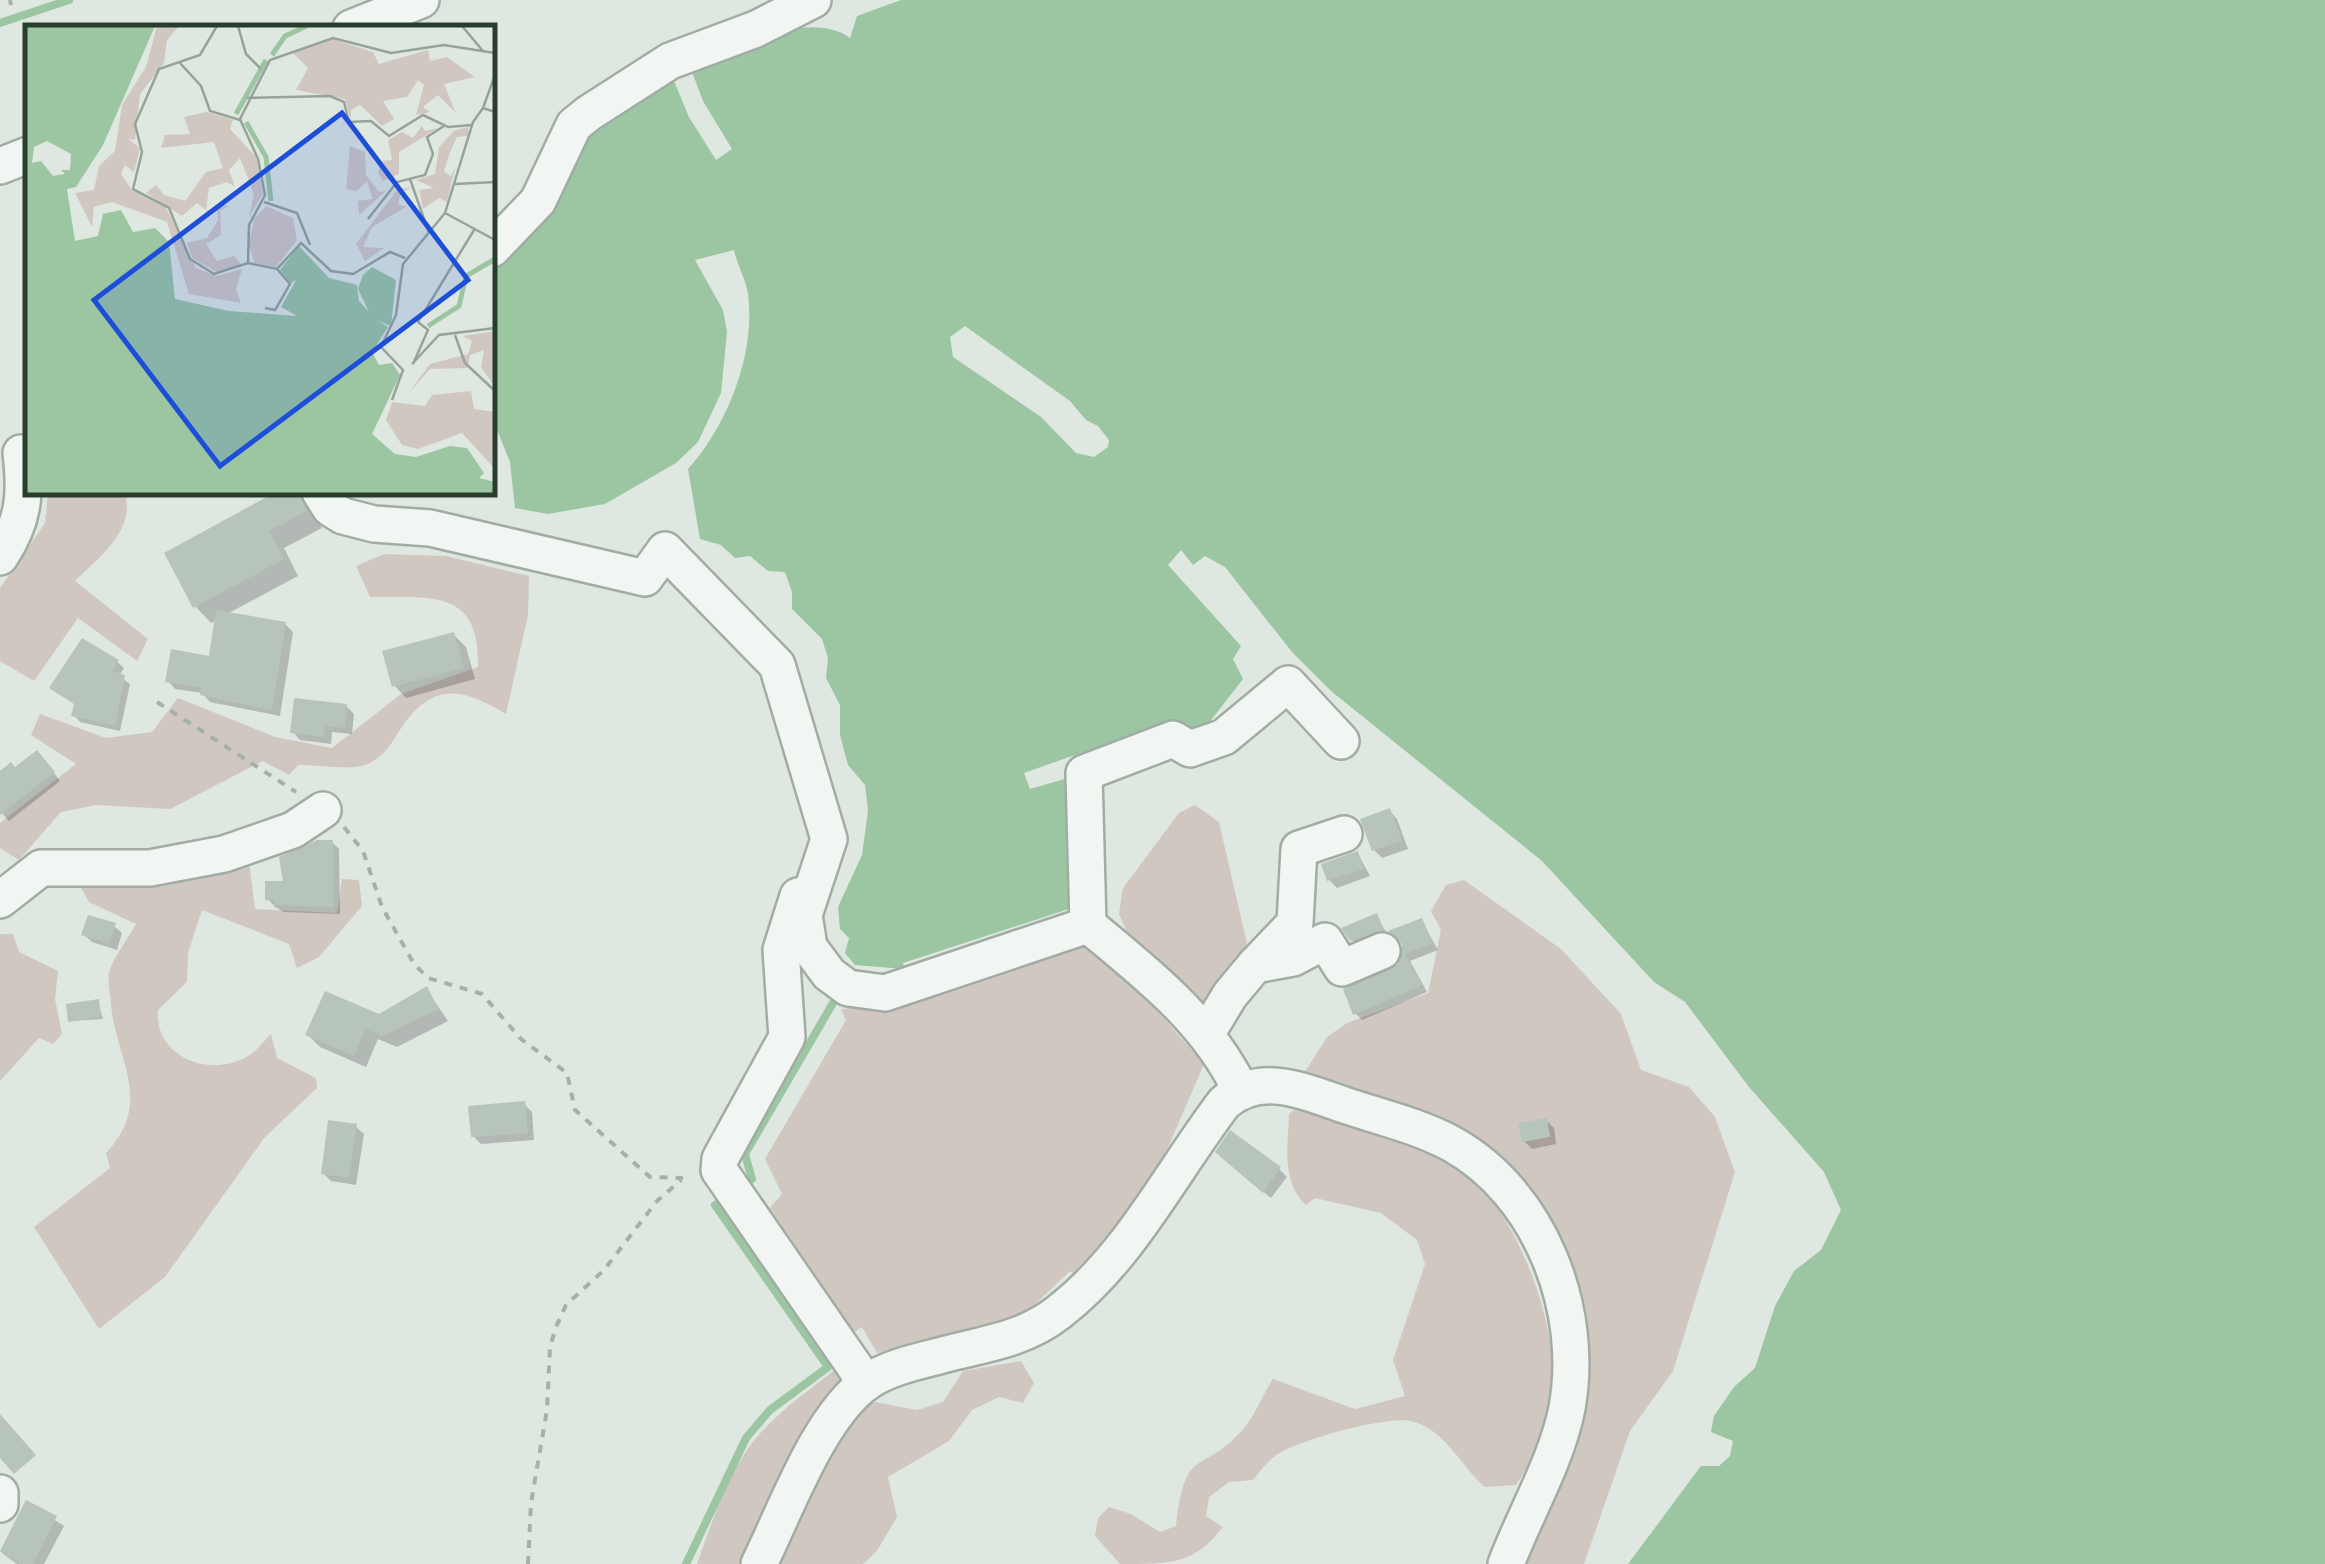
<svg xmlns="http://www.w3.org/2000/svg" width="2325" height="1564" viewBox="0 0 2325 1564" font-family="'Noto Sans',sans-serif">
	<rect width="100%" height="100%" fill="#dfe7e1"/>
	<g fill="#d1c7c1">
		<path d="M48,493H125C136,531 98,558 75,581L148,639L137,661L78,618L34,681L0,661V588L45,523Z"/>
		<path d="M384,554L446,556L529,576L528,615L506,714C468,691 436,679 404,724C392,741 385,760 361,766C343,770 318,764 298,765L289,775L263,761L170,809L96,805L61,812L19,860L0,848V823L76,764L31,735L40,714L106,738L152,732L178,698L275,737L332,748L401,694L478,667C480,588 431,598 370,597L356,566Z"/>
		<path d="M1195,805L1219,822L1247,944L1236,972L1204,1014L1130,939L1119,914L1123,888L1179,813Z"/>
		<path d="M249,861L255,909L337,913L342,879L359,880L362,906L319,957L297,968L289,944L202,910L188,953L187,982L158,1010C154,1057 210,1079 248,1056C257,1051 264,1041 271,1034L277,1058L316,1078L317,1088L265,1137L165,1277L99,1329L34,1227L110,1168L106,1153C154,1102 117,1062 111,1005C111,996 107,982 109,973C113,957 128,939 136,924L89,902L77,880Z"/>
		<path d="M1464,880L1561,949L1621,1014L1641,1070L1689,1087L1715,1117L1735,1172L1673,1371L1630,1431L1584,1564H1515L1581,1397L1515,1180L1300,1080L1327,1037L1347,1023L1428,993L1441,930L1431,911L1446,885Z"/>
		<path d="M0,934H13L19,952L58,971L55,999L62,1034L53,1044L39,1038L0,1081Z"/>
		<path d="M1086,941L1107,954L1204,1064L1147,1196L1077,1276L1070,1271L1029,1310L1002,1327L925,1340L877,1353L862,1327L853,1333L770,1208L782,1194L765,1159L846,1020L841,1010Z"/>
		<path d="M1300,1105C1354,1122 1411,1134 1458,1165C1510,1200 1556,1315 1552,1377C1549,1417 1539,1452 1516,1485L1485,1487C1461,1467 1445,1428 1410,1421C1386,1416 1293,1441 1274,1457C1266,1463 1259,1473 1253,1480L1229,1482L1209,1497L1206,1516L1223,1527C1194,1564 1173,1564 1120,1564L1095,1536L1098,1518L1109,1507L1131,1514L1160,1532L1176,1526C1186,1441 1201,1478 1244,1428C1256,1414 1263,1394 1273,1379L1355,1409L1405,1396L1393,1360L1425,1264L1417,1240L1381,1213L1315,1198L1306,1205C1281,1182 1288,1146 1289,1114Z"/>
		<path d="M1021,1361L1034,1383L1023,1403L999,1397L972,1410L949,1441L888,1477L897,1517L877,1551L863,1564H772L839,1437L870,1401L917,1410L943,1402L963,1371Z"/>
		<path d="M840,1366L843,1381L743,1564H697C711,1525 724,1484 747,1450C771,1416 808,1391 840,1366Z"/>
	</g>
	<path fill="#9cc5a2" d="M901,0H2325V1564H1628L1701,1466H1719L1730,1456L1733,1441L1711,1432L1714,1416L1734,1387L1755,1368L1775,1306L1794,1271L1821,1250L1841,1210L1824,1172L1749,1087L1685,1002L1654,982L1542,861L1331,691L1292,652L1225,567L1205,556L1193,565L1181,550L1168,565L1241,646L1233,659L1243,679L1201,733L1196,737L1168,722L1024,773L1030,789L1075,776L1081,905L903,963L905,969L855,965L845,953L849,938L840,929L838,907L862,855L868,811L865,785L848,765L840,735V705L826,678L828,658L822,639L792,609V592L785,572L768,571L750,556L735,558L721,545L700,539L688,469C727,426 756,354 748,294C746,279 737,265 734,250L695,260L723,310L727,332L721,393L698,442L676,463L605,504L548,514L515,508L510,462L493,420L492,266L526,230L586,131L669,69L689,117L716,160L732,149L703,101L688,61C729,47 811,9 850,38L857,16Z"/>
	<path fill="#dfe7e1" d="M965,326L1070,401L1086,420L1098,426L1109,440L1108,447L1094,457L1076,453L1041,417L953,357L950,337Z"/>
	<g fill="#0003">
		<path d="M282,492H300L322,528L284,548L298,576L227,614L285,624L293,632L280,716L210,702L202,693L175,689L168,681L211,659L217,620L211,623L195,606Z"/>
		<path d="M453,634L466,647L475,679L406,698L394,685Z"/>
		<path d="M117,662L124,668L119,676L130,684L120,731L80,722L74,715Z"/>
		<path d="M346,706L354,714L352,734L332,732L331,744L300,740L293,732Z"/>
		<path d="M45,761L60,781L9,821L0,811V774Z"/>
		<path d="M1390,811L1397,819L1408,849L1382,858L1374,850Z"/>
		<path d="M332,842L339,849L340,914L284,912L275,907L268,899Z"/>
		<path d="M1358,854L1370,876L1337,888L1329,880Z"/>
		<path d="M1376,916L1390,938L1360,948L1352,940Z"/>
		<path d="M1421,920L1438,950L1410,961L1427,992L1362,1020L1355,1013L1401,966L1404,943Z"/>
		<path d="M114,926L122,933L117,950L92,942L84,935Z"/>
		<path d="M426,989L448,1021L397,1047L378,1039L366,1067L320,1047L308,1035L379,1017Z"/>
		<path d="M98,1002L103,1019L71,1021Z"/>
		<path d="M524,1104L532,1112L534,1140L481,1144L473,1136Z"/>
		<path d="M1546,1120L1554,1128L1556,1144L1532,1149L1524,1141Z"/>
		<path d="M356,1127L364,1134L356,1185L331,1181L323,1173Z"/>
		<path d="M1279,1169L1287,1177L1271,1198L1242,1175Z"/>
		<path d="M28,1503L64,1526L44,1564H17L2,1553Z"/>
	</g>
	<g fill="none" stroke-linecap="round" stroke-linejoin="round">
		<g stroke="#9cc5a2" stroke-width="8">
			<path d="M0,23L69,0"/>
			<path d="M742,1186L752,1179L745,1154L833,1003"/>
			<path d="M686,1564L746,1438L770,1410L828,1367L715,1205L727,1197"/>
		</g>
	</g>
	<g fill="#b7c4ba">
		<path d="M276,492H299L307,511L269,531L284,559L193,608L164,553Z"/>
		<path d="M216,610L286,622L272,710L200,695L201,688L165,682L171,649L209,656Z"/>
		<path d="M454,632L464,668L392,687L382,651Z"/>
		<path d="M82,638L119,660L112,671L125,675L115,726L71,716L74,704L49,688Z"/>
		<path d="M294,698L347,704L345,728L325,726L324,737L290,733Z"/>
		<path d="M37,750L55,772L0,815V771L11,762L15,767Z"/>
		<path d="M1390,808L1402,841L1372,851L1360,819Z"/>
		<path d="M317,840H333L334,907L274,905V901L265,900V881H283L279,857Z"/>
		<path d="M1358,851L1364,869L1327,881L1321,864Z"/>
		<path d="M1377,913L1384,930L1350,941L1341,928Z"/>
		<path d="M88,915L116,923L109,944L81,935Z"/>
		<path d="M1422,918L1433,943L1405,954L1422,985L1353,1015L1343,989L1398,964L1402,944L1388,931Z"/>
		<path d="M427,986L438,1009L383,1036L365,1029L354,1056L305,1035L325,991L379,1014Z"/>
		<path d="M99,999L101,1017L68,1022L66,1004Z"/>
		<path d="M525,1101L528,1133L471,1137L468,1106Z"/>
		<path d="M1547,1118L1550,1137L1522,1142L1518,1123Z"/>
		<path d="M328,1120L357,1124L349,1178L321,1174Z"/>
		<path d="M1230,1130L1281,1167L1263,1193L1215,1152Z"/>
		<path d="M0,1414L36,1455L14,1474L0,1458Z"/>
		<path d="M26,1500L57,1516L33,1564H20L0,1551Z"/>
	</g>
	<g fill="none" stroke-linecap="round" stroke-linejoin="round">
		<g stroke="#a1ada4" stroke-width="40">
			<g id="minor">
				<path d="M351,28L421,0"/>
				<path d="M0,166L28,155"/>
				<path d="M492,249L538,201L574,125L589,113L670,61L756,29L813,0"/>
				<path d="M320,492L330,508L343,516L374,524L430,528L645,578L665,550L777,665L829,839L804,915L809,947L829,974L848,988L885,993L1088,925C1147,974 1206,1019 1240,1089"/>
				<path d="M0,557C24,521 26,495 21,453"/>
				<path d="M798,896L781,950L787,1037L720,1159L719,1170L866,1383"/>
				<path d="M0,900L41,868H150L224,854L293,830L323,810"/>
				<path d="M1088,925L1084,773L1173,739L1190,749L1224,737L1288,684L1341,741"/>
				<path d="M1255,965L1295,923L1299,849L1344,834"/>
				<path d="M1207,1033L1230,995L1255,965L1293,958L1325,941L1342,968L1382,951"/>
				<path d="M0,1493V1504"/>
				<path d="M759,1564C786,1510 818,1418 867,1382C888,1368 915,1362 939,1356C982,1344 1022,1341 1059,1312C1130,1257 1170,1174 1224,1103C1260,1071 1303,1091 1344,1105C1380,1117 1419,1126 1452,1144C1540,1193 1585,1309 1567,1408C1557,1460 1525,1514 1506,1564"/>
			</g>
		</g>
		<g stroke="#a5b0a8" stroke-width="4" stroke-dasharray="8 8" stroke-linecap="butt">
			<path d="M10,0L11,5"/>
			<path d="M157,702L296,792"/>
			<path d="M344,827L363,851L382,907L414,964L428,978L482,994L521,1039L567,1073L575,1110L650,1177L683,1178"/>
			<path d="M528,1564L531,1503L547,1410L550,1347L556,1327L566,1305L604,1270L657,1201L681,1180"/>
		</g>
		<use href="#minor" stroke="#f1f6f3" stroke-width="35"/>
	</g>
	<g transform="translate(25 25)">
		<rect width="470" height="470" fill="#dfe7e1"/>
		<path d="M132,1H154L142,15L139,38L115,69L110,115L103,114L115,123L109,147L100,140L96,149L107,165L140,181L171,243L192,251L217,244L211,264L216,278L164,269L142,197L87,177L69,182L67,202L50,168L69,165L74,141L90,126L97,80L121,42ZM307,14L348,27L354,39L403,25L405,36L422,32L450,52L419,59L431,88L413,70L398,82L405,87L391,90L399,60L393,55L382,72L358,76L369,94L357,101L335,80L326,85V96L320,74L271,65L283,43L267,27ZM182,87L208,95L205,104L231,132L238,169L224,192L229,169L215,133L204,145L210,162L202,157L184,163L181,185L172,178L157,191L121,168L131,160L139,170L160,176L181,147L198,143L189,117L136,123L140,110L165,109L159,92ZM397,101L400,106L413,103L374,127V149L358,156L353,148L356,136L367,135L363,115L377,107L388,113ZM443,102L444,111L432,112L425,127L419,147L426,151L430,143L422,177L414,173L398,184L394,165L409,163L391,155L410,149L414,122L429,106ZM325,121L340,127L341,150L354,167L361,166L334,190L333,176L348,174L342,157L331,166L321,164ZM387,162L376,168L373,179L381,182L347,202L338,222L359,223L340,236L331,219L372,165ZM192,179L204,181L195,186L196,210L181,219L192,236L209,231L216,239L193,248L167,233L162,218L182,213L193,195ZM241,181L268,193L272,215L251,242L229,238L224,219L229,194ZM470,306V362L456,342L459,325L445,330L443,343L405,344L382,370L405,339L443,329L447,316L438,311ZM446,366L449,384L470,387V444L437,408L393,424L377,420L361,395L367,377L400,381L407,370Z" fill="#d1c7c1"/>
		<path d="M0,1H130L78,120L51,162L42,164L50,216L73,211L78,189L96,185L108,207L130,203L144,217L150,274L204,286L272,291L256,282L271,255L266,258L255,245L274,221L304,253L332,260L334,276L344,287L333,264L338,250L347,242L371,255L366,301L353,296L363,302L347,327L354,340L367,338L375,350L347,409L370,429L391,432L425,421L442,423L459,448L454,453L470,457V469H0ZM22,116L46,129L45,145H36L40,149L28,151L16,136L7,138L9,122Z" fill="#9cc5a2" fill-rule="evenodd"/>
		<path fill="none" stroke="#9cc5a2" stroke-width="5" d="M247,30L260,11L282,1M211,89L241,35M221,97L241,132L246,176M403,301L434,281L441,251L470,234"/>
		<path fill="none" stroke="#96a399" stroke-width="2.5" d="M192,1L175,30L134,44L110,99L117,127L108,164L144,183L165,234L189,249L223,238L252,244L276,218L306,246L328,249L365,227L380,233M213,1L221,29L236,44M437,1L458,26M155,38L176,61L185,86L215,95M222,73L305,71L319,77L324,97L346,96L364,111L398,90L423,102L447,100M458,83L470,50M385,154L404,208M430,159L470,157M239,177L272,188L285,220M420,188L470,215M343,194L372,157L400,150L408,129L402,112L419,101M223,238L224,200L240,170L233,134L215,94L245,35L308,13L366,28L419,20L470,28M240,283L250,285L265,259L252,244M430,310L440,338L470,366M387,339L414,310L470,303M388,339L403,305L393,297L449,205M367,375L378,345L356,322L371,290L378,239L420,188L448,97L458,83L470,87"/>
		<path fill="#1d4ed8" fill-opacity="0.15" stroke="#1d4ed8" stroke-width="5" d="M317,88L443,255L195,441L69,275Z"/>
		<rect width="470" height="470" fill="none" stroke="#293d2e" stroke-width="5"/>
	</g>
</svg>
